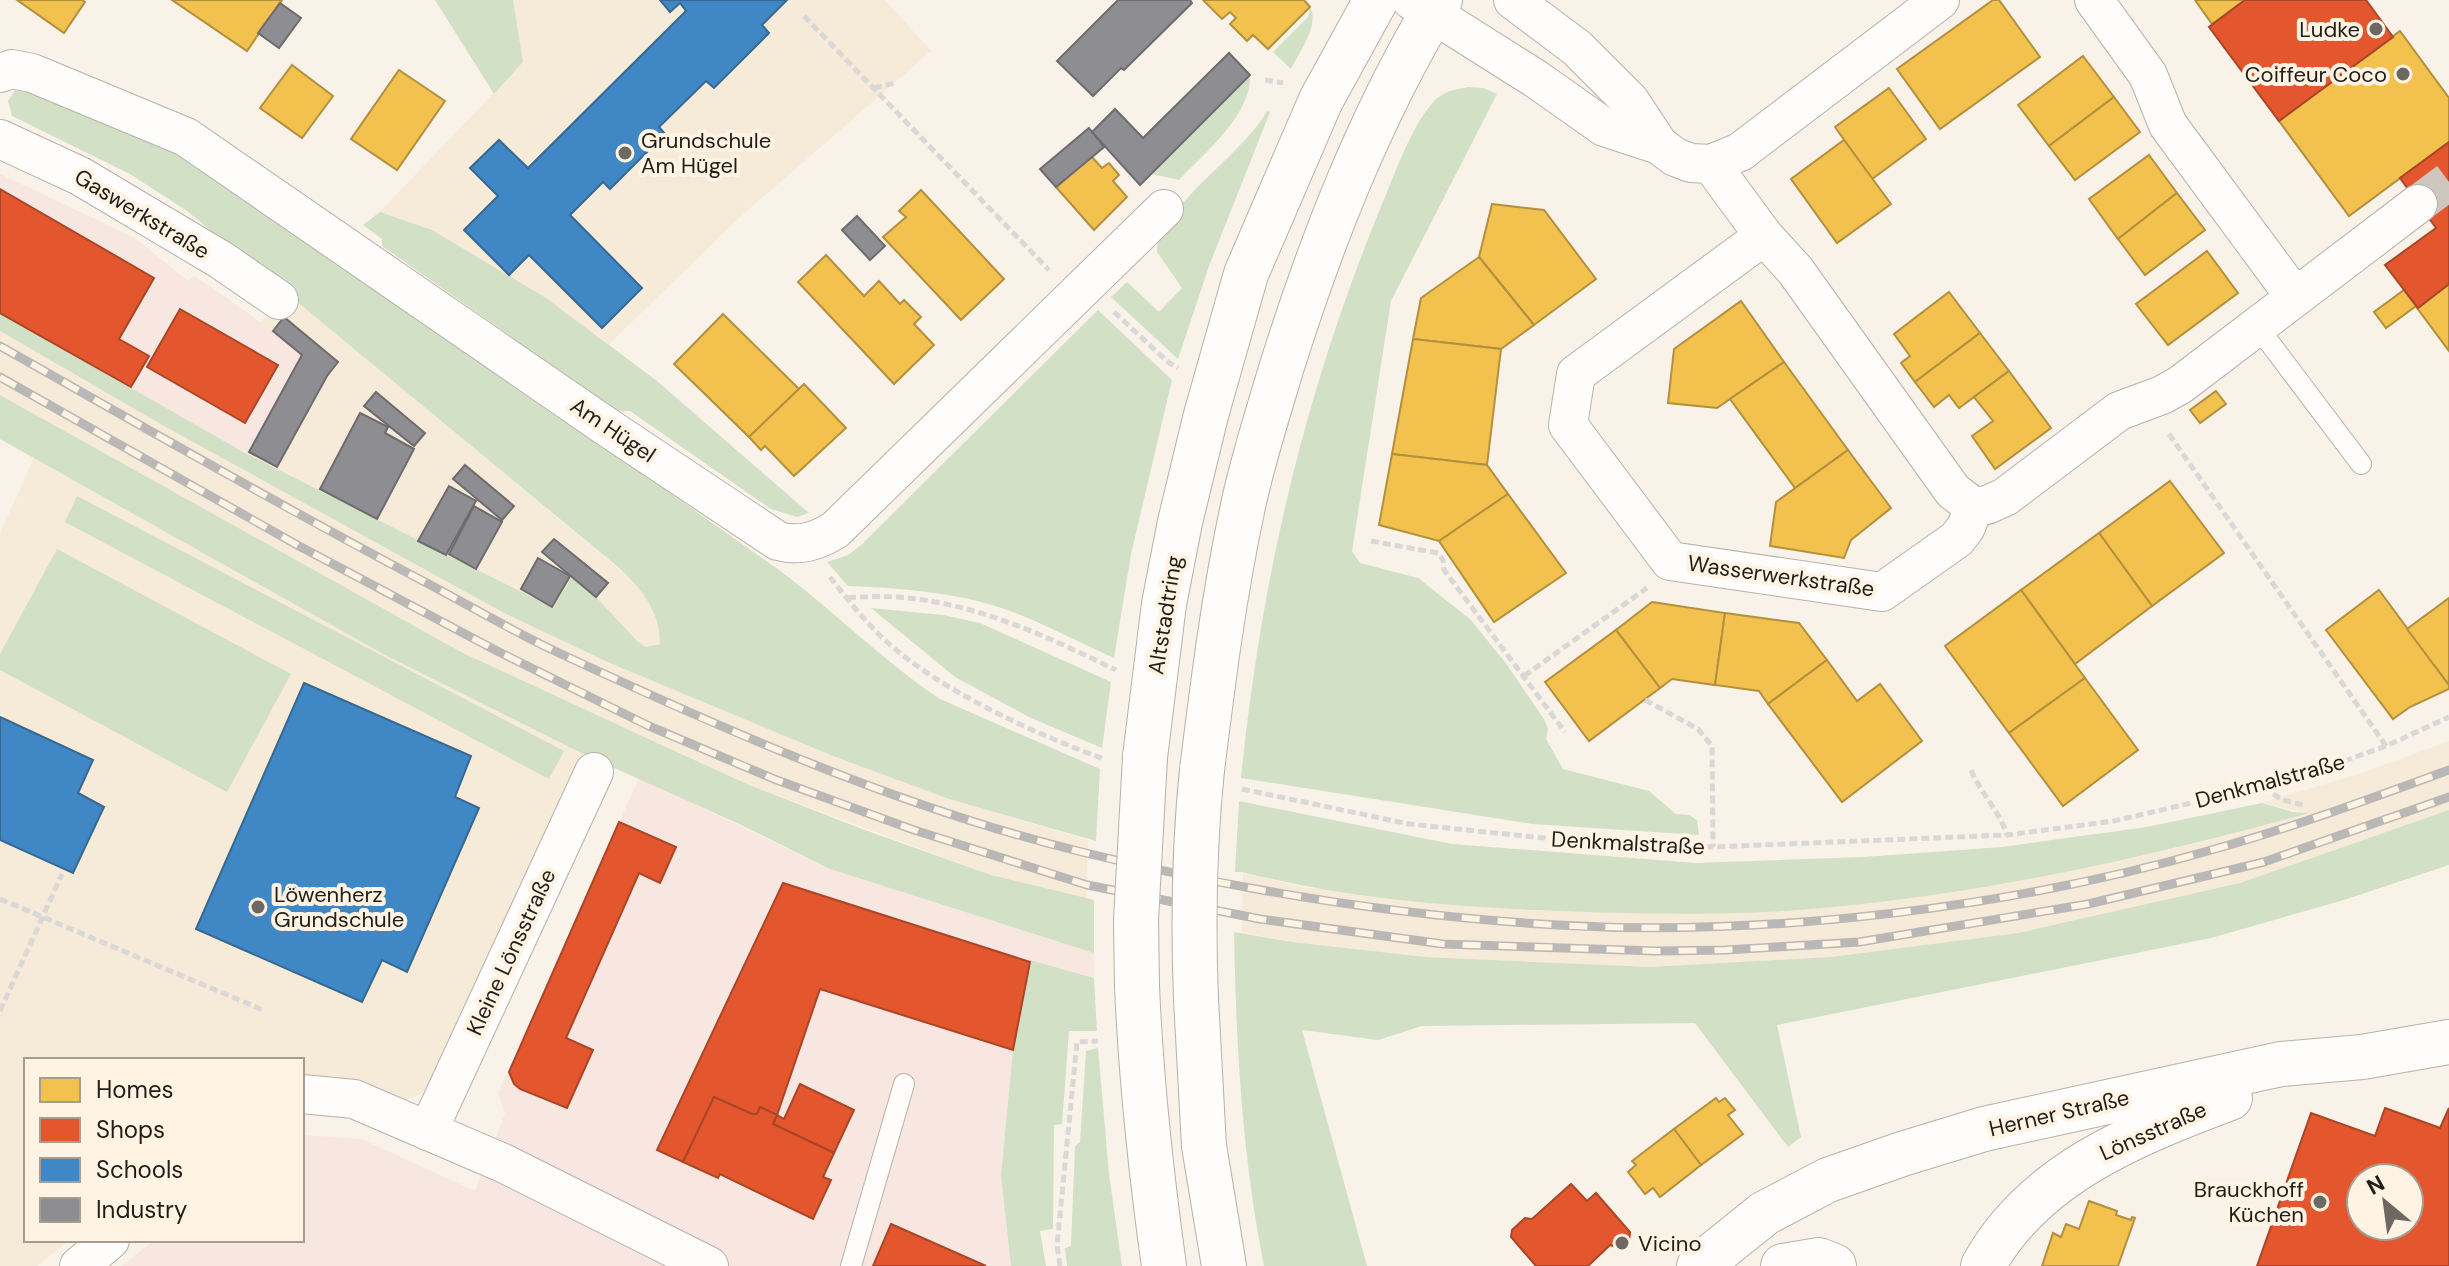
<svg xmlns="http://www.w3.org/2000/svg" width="2449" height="1266" viewBox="0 0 2449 1266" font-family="'DM Sans',sans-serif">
	<rect width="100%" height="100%" fill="#f9f2e9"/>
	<g fill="#f8e6e1">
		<path d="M0,174L135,238L188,281L195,276L273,331L302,355L257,437L245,453L0,313Z"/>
		<path d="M639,778L830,869L1094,953V977L1030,961L1013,1050L1001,1175L1011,1266H122L154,1240H302V1135L361,1139L475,1191L505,1114L498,1093Z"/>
	</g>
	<g fill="#f6ead9">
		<path d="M513,0H885L931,51L739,218L609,344L546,298L432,230L380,212L523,62Z"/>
		<path d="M286,292L631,579L643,592L652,608L660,631V644L646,647L637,641L573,577L554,609L245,453L257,437L302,355L260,323Z"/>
		<path d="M0,331L164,426L504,613L612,664L833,756L949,799L1088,840L1086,899L991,875L749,785L461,652L0,395Z"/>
		<path d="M34,458L385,655L583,754L438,1083L415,1097L401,1100L302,1080V1060H26V1240H70L37,1266H0V533Z"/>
		<path d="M2449,741V810L2240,883L2018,933L1831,957L1650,967L1425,957L1292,942L1242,932L1243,872L1304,888L1986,886L2195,844L2305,813L2262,803L2365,772Z"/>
	</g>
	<g fill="#d2e0c5">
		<path d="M435,0H513L523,62L494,94Z"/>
		<path d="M1310,7C1320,25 1299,52 1291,69L1273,52L1309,16Z"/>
		<path d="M1250,75C1252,114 1204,154 1179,180L1151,174Z"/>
		<path d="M17,87L184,150L779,570C834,611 883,661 940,699L1100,769L1096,841L949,799L833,756L612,664L504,613L164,426L0,331V313L245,453L553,608L572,577L596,597L637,641L646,647L660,644C661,612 640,587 618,567L187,211L130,174L12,116L8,101Z"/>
		<path d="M1468,87L1483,88L1497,94L1391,301L1352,551L1360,563L1418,578L1470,619L1505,662L1544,719L1548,729L1546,739L1563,769L1649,791L1676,814L1689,815L1697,820L1699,835L1532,824L1241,778C1261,581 1303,398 1378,214C1391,184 1414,116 1439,97C1448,90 1458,89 1468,87Z"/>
		<path d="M1267,111L1270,112L1209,266L1178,359L1111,297L1127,282L1159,312L1182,288L1157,252C1159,207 1244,154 1267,111Z"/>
		<path d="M380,212L432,230L546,298L657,381L809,513L797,517L771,509L630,411H617L382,246V239L363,225Z"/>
		<path d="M1098,310L1172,380L1131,554L1114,658C1082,644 1051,627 1018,614C965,593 905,588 848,586L827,562L848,555L861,545Z"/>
		<path d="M0,395L461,652L653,741L749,785L862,829L991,875L1094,900V953L830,869L739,824L583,754L385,655L0,439Z"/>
		<path d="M77,496L564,751L549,779L65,522Z"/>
		<path d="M57,549L291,674L227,792L0,670V654Z"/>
		<path d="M871,608L943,615L980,623L1111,682L1102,748L1031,718L955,677Z"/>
		<path d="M1239,801L1452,844L1696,863L1864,857L2002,847L2147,827L2262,803L2293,812L2309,813C2142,859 1971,897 1798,910C1711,916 1624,914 1537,910C1438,906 1339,897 1243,872H1235Z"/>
		<path d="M2449,810V865L2344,900L2211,938L1777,1025L1801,1137L1788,1147L1695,1023L1422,1026L1378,1040L1302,1030L1367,1266H1264C1242,1156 1236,1044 1234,932L1292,942L1425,957L1650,967L1831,957L2018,933L2240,883Z"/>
		<path d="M1030,960L1094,978L1097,1031H1069L1062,1124L1054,1125L1053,1229L1040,1231L1046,1266H1011L1001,1175L1013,1050Z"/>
		<path d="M1098,1048L1109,1174L1122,1266H1067L1065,1248L1071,1246L1075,1146L1080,1142L1086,1051Z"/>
	</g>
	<g fill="#f2c14e" stroke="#b3903e" stroke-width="2">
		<path d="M17,0H82L85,2L64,33Z"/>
		<path d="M172,0H282L247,51Z"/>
		<path d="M1203,0H1304L1310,7L1268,49L1253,35L1247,41L1230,24L1236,18L1230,12L1222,19Z"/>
		<path d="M1993,0H1999L2040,57L1940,129L1897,69Z"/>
		<path d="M2195,0H2245L2212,24Z"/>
		<path d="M2400,31L2449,98V142L2349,216L2279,121Z"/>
		<path d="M2083,56L2114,97L2049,146L2018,105Z"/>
		<path d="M292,65L333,96L302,138L260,108Z"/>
		<path d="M399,70L445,101L397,170L351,139Z"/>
		<path d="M1889,88L1926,139L1872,179L1835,127Z"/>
		<path d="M2114,97L2140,132L2075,180L2049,146Z"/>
		<path d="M1844,140L1891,204L1837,243L1791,179Z"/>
		<path d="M2149,155L2177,193L2118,239L2089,199Z"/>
		<path d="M1091,156L1102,168L1109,163L1119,175L1113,181L1127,197L1094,230L1056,187Z"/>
		<path d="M921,190L1004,279L961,320L883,237L906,217L899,211Z"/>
		<path d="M2177,193L2205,230L2145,275L2118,239Z"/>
		<path d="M1492,204L1544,210L1596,279L1534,325L1479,257Z"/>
		<path d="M2207,251L2238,293L2168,345L2136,304Z"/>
		<path d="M826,255L864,296L879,281L900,304L904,300L921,317L914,324L934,345L894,384L798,282Z"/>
		<path d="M1479,257L1534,325L1501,349L1413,339L1421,298Z"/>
		<path d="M2449,284V351L2417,308Z"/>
		<path d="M2404,290L2416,306L2386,328L2374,312Z"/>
		<path d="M1949,292L1980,333L1915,382L1901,363L1910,356L1894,334Z"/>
		<path d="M1741,301L1784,362L1717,408L1668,403L1674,349Z"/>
		<path d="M723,314L799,389L749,437L674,364Z"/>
		<path d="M1980,333L2009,371L1959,408L1949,395L1934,407L1915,382Z"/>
		<path d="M1413,339L1501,349L1487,465L1392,454Z"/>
		<path d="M1784,362L1848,450L1795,488L1730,399Z"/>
		<path d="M2009,371L2051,428L1995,469L1972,436L1993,421L1974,397Z"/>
		<path d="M804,384L846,428L794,476L765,446L761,450L749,437Z"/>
		<path d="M2216,391L2226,404L2200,423L2190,410Z"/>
		<path d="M1848,450L1891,508L1851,540L1844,558L1770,546L1776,502Z"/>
		<path d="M1392,454L1487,465L1508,494L1439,541L1379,525Z"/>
		<path d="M2170,481L2224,553L2152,606L2099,533Z"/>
		<path d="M1508,494L1566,573L1494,622L1439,541Z"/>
		<path d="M2099,533L2152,606L2075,664L2021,590Z"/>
		<path d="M2021,590L2085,678L2009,733L1945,646Z"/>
		<path d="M2379,590L2449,685V689L2410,707L2393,719L2326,630Z"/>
		<path d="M2449,598V685L2407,629Z"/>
		<path d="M1652,602L1725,613L1715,685L1672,679L1660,688L1616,630Z"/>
		<path d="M1725,613L1799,623L1827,660L1768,704L1759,691L1715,685Z"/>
		<path d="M1616,630L1660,688L1589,741L1545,682Z"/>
		<path d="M1827,660L1857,701L1880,684L1922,741L1842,802L1768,704Z"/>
		<path d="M2085,678L2138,750L2063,806L2009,733Z"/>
		<path d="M1716,1098L1719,1102L1725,1098L1735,1110L1728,1115L1743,1134L1701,1165L1674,1129Z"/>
		<path d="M1674,1129L1701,1165L1660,1197L1653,1188L1645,1194L1628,1172L1636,1165L1632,1161Z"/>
		<path d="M2089,1201L2117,1211L2116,1215L2131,1220L2132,1217L2135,1218L2118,1266H2042L2053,1233L2061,1237L2066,1224L2079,1229Z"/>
	</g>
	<g fill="#e4572e" stroke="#aa4627" stroke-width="2" fill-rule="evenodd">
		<path d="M2245,0H2366L2393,37L2279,121L2209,27Z"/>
		<path d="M2449,142V284L2418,308L2385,265L2436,228L2400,178Z"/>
		<path d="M0,189L154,278L119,339L149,356L131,387L0,313Z"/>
		<path d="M180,309L278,365L245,423L147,367Z"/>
		<path d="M619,822L676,847L660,883L639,873L566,1038L593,1050L567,1108L520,1089L514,1084L509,1072Z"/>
		<path d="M783,883L1030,962L1013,1050L820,989L777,1115L760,1107L757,1114H752L714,1097L683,1162L657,1150Z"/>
		<path d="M800,1084L854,1110L834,1153L773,1124L777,1115L784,1119Z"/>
		<path d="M714,1097L752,1114H757L760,1107L777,1115L773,1124L834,1153L823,1177L831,1180L813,1219L720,1174L718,1178L683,1162Z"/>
		<path d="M2385,1108L2440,1128L2449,1108V1266H2257L2311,1113L2375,1136ZM2361,1178H2409V1226H2361Z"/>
		<path d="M1571,1184L1587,1201L1596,1193L1630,1232L1629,1244L1622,1249L1610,1245L1588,1266H1536L1511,1237L1512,1230L1525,1218L1532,1219Z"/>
		<path d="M891,1224L986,1266H873Z"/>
	</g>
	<g fill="#3f88c5" stroke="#366891" stroke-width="2">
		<path d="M660,0H787L762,25L769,33L714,88L706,81L659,127L665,134L610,189L603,182L570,215L642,288L602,328L529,255L509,275L464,230L498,196L470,168L499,140L528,168L686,11L680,3L670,12Z"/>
		<path d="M304,683L471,756L455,797L479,808L407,972L382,960L362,1002L196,929Z"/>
		<path d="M0,717L93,760L78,793L104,807L73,873L0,840Z"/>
	</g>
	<g fill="#8d8d92" stroke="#6d6b6d" stroke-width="2">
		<path d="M1118,0H1190L1192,3L1124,70L1121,68L1093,96L1057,61Z"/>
		<path d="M280,3L301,18L279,48L258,33Z"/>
		<path d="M1229,53L1250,75L1140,185L1092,132L1115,109L1143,138Z"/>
		<path d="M1089,128L1104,147L1056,187L1040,169Z"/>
		<path d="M857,216L885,246L870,260L842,230Z"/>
		<path d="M284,317L338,362L327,376L277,467L249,452L302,355L273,331Z"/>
		<path d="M376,392L425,433L414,446L364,406Z"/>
		<path d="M360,413L388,427L385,433L414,449L377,519L320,489Z"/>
		<path d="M465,465L514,506L502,520L453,479Z"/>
		<path d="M449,486L476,501L446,555L418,541Z"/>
		<path d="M474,506L502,522L476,569L449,554Z"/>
		<path d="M554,539L608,583L596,597L542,552Z"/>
		<path d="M538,558L570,576L552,607L521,589Z"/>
	</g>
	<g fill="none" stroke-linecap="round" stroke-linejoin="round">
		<path stroke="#cec7bf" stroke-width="38" stroke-dasharray="38 19" stroke-linecap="butt" d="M2418,204L2449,181"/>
		<g stroke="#b6b1aa" stroke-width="22">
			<g id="service">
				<path d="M2257,326L2361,464"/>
				<path d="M851,1266L904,1084"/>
			</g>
		</g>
		<g stroke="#b6b1aa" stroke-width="40">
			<g id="minor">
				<path d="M1411,0L1536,79L1604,127L1659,145L1675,157L1691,163L1711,164L1740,152L1940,0"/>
				<path d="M1513,0L1577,48L1630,101L1659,145"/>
				<path d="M2094,0L2148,75L2168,125L2295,297"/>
				<path d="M0,73L12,69L32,73L186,137L607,427L778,541C800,547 817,541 835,530L1164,209"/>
				<path d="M0,139L80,176L221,260L279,300"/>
				<path d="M1711,164L1764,236L1795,270L1953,491L1974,507L1987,505L2005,497L2119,411L2162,395L2180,385L2418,204"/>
				<path d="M1764,236L1576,374L1568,425L1670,561L1882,592L1957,539L1966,527L1974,507"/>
				<path d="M302,1094L354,1099L503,1163L709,1266"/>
				<path d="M428,1131L594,772"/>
				<path d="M79,1266L110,1240"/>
			</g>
		</g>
		<g stroke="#b6b1aa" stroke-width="46">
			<g id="tertiary">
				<path d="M1699,1266L1765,1213L1828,1180L1902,1154L1984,1129L2281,1064L2362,1057L2449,1042"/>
				<path d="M1783,1266L1819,1260L1834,1266"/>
				<path d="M1983,1266C2034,1173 2135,1134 2230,1098"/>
			</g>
		</g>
		<g stroke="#b6b1aa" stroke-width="46">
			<g id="secondary">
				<path d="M1145,757L1164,604L1180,522L1206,415L1246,274L1321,100L1376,0"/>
				<path d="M1202,770C1213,682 1224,594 1243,506C1253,459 1268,413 1282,366C1322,239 1371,114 1440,0"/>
				<path d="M1137,986C1141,1080 1151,1173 1164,1266"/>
				<path d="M1196,999L1204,1146L1224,1266"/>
			</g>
		</g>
		<g stroke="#dad8d6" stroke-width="5" stroke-dasharray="8 4" stroke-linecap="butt">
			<path d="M804,16L1049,270"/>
			<path d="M1265,80L1283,83"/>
			<path d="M874,88L895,83"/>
			<path d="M1114,312L1168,362L1178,368"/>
			<path d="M2169,434L2386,746"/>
			<path d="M1371,541L1438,553L1443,560L1444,570L1565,732"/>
			<path d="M830,577C847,599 866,623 887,642C941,691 1035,734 1104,759"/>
			<path d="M848,598C944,588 1032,629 1116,670"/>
			<path d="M1524,676L1647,588"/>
			<path d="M1645,700L1698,729L1712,746L1713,847"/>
			<path d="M1971,770C1981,794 1999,810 2007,835"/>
			<path d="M2264,786C2277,799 2288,803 2307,805"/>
			<path d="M1242,789L1409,824L1554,839L1713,847L2007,835L2114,821L2264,786L2325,768L2386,746L2449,717"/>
			<path d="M0,899L263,1010"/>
			<path d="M0,1011L62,874"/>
			<path d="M1060,1266L1057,1245L1077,1042L1098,1041"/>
		</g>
		<use href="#service" stroke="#fefdfc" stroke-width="20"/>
		<use href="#minor" stroke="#fefdfc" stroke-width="38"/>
		<use href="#tertiary" stroke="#fefdfc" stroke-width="44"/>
		<use href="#secondary" stroke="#fefdfc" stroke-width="44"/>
		<g stroke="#bab8b6" stroke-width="9">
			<g id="rail">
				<path d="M0,346C140,425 279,505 421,580C467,604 512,631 559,653C727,731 901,808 1082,852C1237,890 1398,916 1557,925C1769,937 2011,908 2215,849C2294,827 2372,798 2449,770"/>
				<path d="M0,377L299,546L499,652L649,726L774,779L914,830L1087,885L1260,919L1443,944L1657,951L1726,950L1859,942L2088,904L2264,862L2449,797"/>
			</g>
		</g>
		<use href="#rail" stroke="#fff3e3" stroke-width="6" stroke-dasharray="18" stroke-linecap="butt"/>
		<g stroke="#b6b1aa" stroke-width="46" stroke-linecap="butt">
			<g id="secondary-bridge">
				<path d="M1137,986L1136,920L1145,757"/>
				<path d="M1196,999C1193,922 1194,847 1202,770"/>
			</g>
		</g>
		<use href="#secondary-bridge" stroke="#fefdfc" stroke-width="44"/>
	</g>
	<g fill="#6d6861" stroke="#fff3e3" stroke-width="3">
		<circle cx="2376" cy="29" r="8"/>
		<circle cx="2403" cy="74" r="8"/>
		<circle cx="625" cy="153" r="8"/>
		<circle cx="258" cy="907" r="8"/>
		<circle cx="2320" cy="1202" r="8"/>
		<circle cx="1622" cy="1243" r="8"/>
	</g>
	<g text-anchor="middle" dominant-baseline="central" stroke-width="8" stroke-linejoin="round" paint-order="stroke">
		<g font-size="22" fill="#211d18" stroke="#fff3e3" text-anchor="end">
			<text x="2360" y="29">Ludke</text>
			<text x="2387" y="74">Coiffeur Coco</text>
			<text x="641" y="140" text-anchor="start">Grundschule<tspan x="641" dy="25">Am Hügel</tspan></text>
			<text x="274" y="894" text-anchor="start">Löwenherz<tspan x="274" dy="25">Grundschule</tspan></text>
			<text x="2304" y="1189">Brauckhoff<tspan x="2304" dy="25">Küchen</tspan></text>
			<text x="1638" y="1243" text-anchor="start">Vicino</text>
		</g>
		<g font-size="22" fill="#211d18" stroke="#fff3e3">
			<text transform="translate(142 214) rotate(31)">Gaswerkstraße</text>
			<text transform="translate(613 430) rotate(34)">Am Hügel</text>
			<text transform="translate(1781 576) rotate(8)">Wasserwerkstraße</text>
			<text transform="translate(1165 615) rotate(-81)">Altstadtring</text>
			<text transform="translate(2270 781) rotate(-15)">Denkmalstraße</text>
			<text transform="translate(1628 843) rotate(3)">Denkmalstraße</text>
			<text transform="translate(511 952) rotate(-65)">Kleine Lönsstraße</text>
			<text transform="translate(2059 1113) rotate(-13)">Herner Straße</text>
			<text transform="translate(2153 1131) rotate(-24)">Lönsstraße</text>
		</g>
	</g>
	<rect x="24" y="1058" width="280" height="184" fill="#fff3e3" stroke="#a69d92" stroke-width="2"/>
	<rect x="40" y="1078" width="40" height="24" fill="#f2c14e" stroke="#a69d92" stroke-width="2"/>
	<text x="96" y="1098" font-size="24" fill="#211d18">Homes</text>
	<rect x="40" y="1118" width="40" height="24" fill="#e4572e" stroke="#a69d92" stroke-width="2"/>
	<text x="96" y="1138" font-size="24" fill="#211d18">Shops</text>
	<rect x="40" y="1158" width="40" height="24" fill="#3f88c5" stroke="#a69d92" stroke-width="2"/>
	<text x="96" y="1178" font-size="24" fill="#211d18">Schools</text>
	<rect x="40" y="1198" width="40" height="24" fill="#8d8d92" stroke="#a69d92" stroke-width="2"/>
	<text x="96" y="1218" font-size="24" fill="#211d18">Industry</text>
	<g transform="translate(2385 1202) rotate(331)"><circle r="38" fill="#fff3e3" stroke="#a69d92" stroke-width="2"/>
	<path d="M0-6L14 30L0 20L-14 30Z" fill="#6d6861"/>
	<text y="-12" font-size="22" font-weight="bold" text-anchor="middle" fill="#211d18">N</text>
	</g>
</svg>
